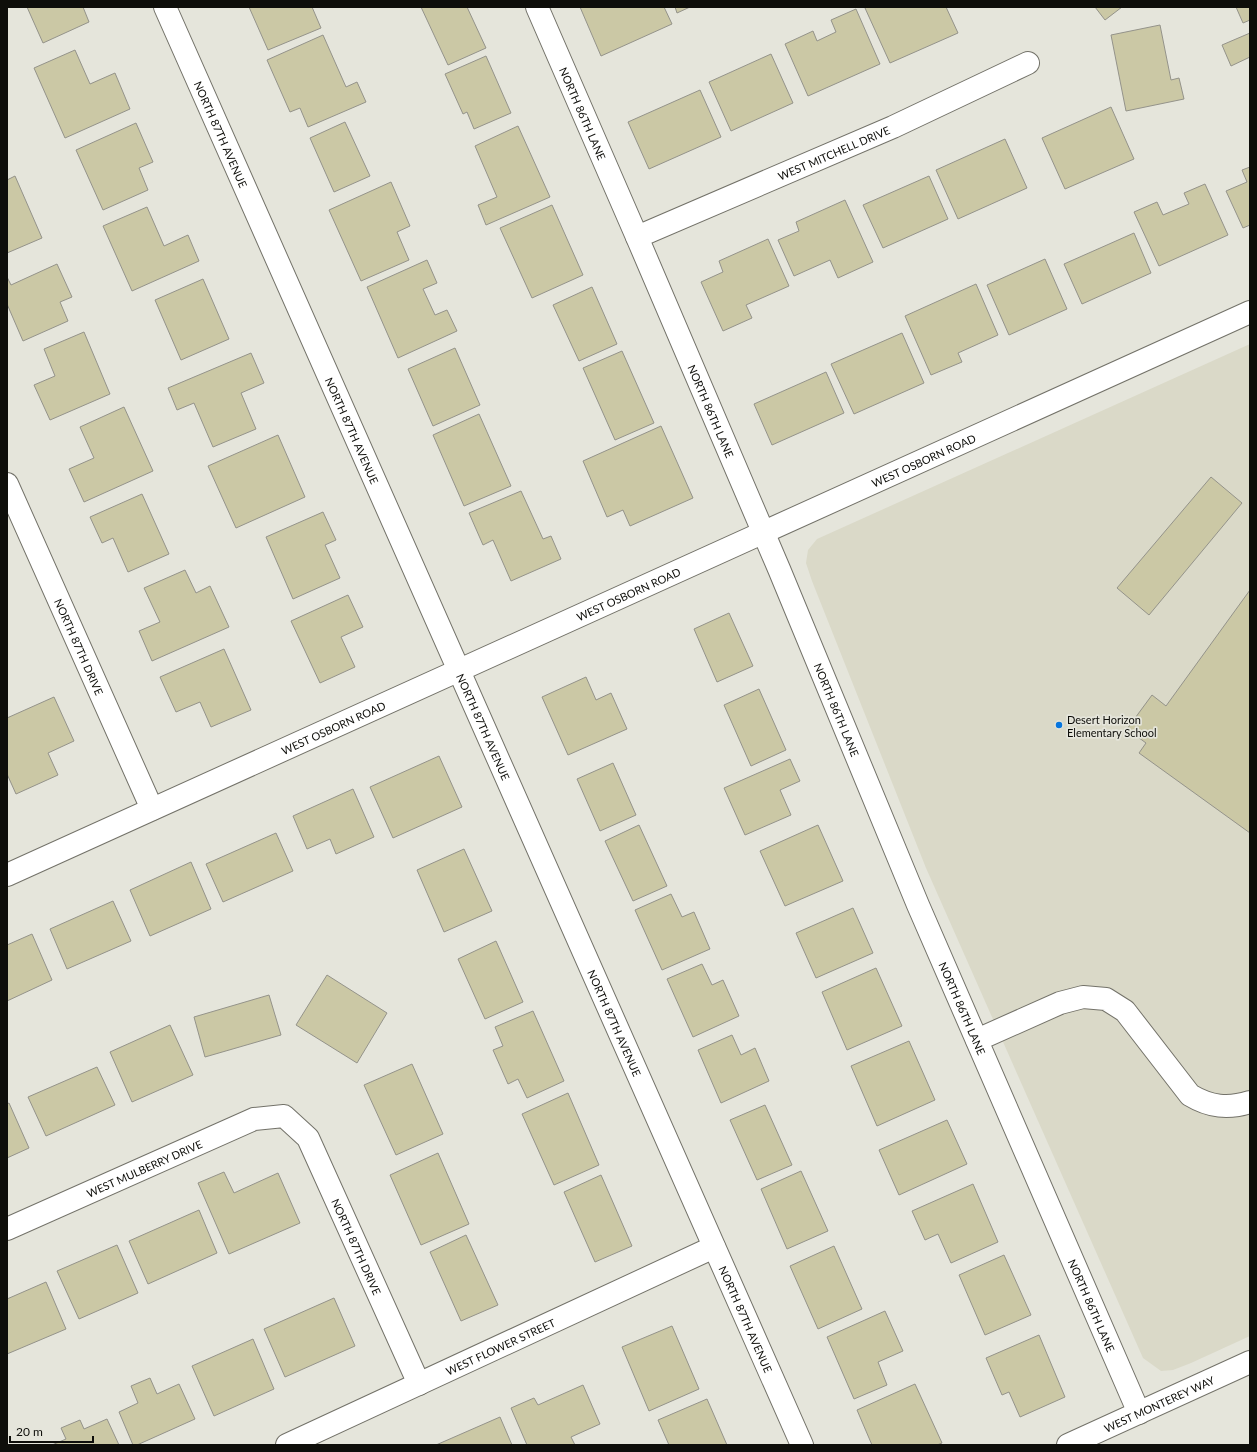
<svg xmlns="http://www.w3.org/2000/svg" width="1257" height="1452" viewBox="0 0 1257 1452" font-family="Lato,sans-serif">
	<rect width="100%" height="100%" fill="#e5e5db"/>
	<path fill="#dad9c8" d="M1250,344V1336L1191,1363L1173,1370L1161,1371L1143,1358L926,868L812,581L806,563L808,550L817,539Z"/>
	<g fill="#cbc8a5" stroke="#94938a">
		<path d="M27,7H83L89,22L43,43Z"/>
		<path d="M249,7H312L321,28L268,50Z"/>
		<path d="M421,7H467L486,48L448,65Z"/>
		<path d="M580,7H664L672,24L601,56Z"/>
		<path d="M675,7H690L677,13Z"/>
		<path d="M868,7H946L958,33L890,63L865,8Z"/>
		<path d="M1095,7H1122L1105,20Z"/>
		<path d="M1236,7H1250V20L1243,23Z"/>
		<path d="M856,9L880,64L808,96L785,44L813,31L817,41L836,32L831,20Z"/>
		<path d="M1160,25L1171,80L1179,78L1184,99L1126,111L1111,35Z"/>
		<path d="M1250,33V57L1231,66L1222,45Z"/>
		<path d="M323,35L346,87L357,82L366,102L308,127L300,108L290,112L267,60Z"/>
		<path d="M75,50L90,84L115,73L130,109L65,138L34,68Z"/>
		<path d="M771,54L793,103L731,131L709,82Z"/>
		<path d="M486,56L511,113L474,129L467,112L463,114L445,74Z"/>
		<path d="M700,90L721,137L649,169L628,122Z"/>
		<path d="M1111,107L1134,159L1065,189L1042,138Z"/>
		<path d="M345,122L370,176L334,192L310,138Z"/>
		<path d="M136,123L153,162L139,168L148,190L103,210L76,150Z"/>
		<path d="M518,126L550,197L486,225L478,205L497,197L475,146Z"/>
		<path d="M1005,139L1027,188L958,219L936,170Z"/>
		<path d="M1250,167V225L1243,228L1226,191L1247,182L1242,170Z"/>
		<path d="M15,176L42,238L7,253V180Z"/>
		<path d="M929,176L948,219L883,248L863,205Z"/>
		<path d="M391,182L410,226L397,232L409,260L361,281L329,210Z"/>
		<path d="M1205,184L1228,235L1159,266L1134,212L1157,202L1163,215L1189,204L1184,193Z"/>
		<path d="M845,200L873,262L838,278L830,260L794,276L778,240L799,231L796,222Z"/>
		<path d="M552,205L583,275L532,298L500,228Z"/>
		<path d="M147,207L164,246L188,235L199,261L132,291L103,226Z"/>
		<path d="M1134,233L1151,273L1082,304L1064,264Z"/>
		<path d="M768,239L789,286L746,305L752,318L723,331L701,282L723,272L719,261Z"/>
		<path d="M1045,259L1067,309L1009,335L987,285Z"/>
		<path d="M427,260L437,283L423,289L435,315L447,310L457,331L398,358L367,287Z"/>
		<path d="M57,264L72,297L60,302L68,321L23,341L7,304V277L11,285Z"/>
		<path d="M203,279L229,339L181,360L155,300Z"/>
		<path d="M976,284L998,335L958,353L962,362L931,375L905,316Z"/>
		<path d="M592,287L617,344L579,361L553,305Z"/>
		<path d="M84,332L110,394L50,420L34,385L55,376L44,349Z"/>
		<path d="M902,333L924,383L854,414L831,364Z"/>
		<path d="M455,348L480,405L433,426L408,369Z"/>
		<path d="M622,351L654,423L615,440L583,368Z"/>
		<path d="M251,353L264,383L241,393L256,429L213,447L194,403L177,410L168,388Z"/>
		<path d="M826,372L844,413L772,445L754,404Z"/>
		<path d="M124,407L153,471L84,502L69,469L94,458L80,427Z"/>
		<path d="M479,414L511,486L464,506L433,435Z"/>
		<path d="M661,426L693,498L630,526L623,510L607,517L583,461Z"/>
		<path d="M278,435L305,497L236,528L208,466Z"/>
		<path d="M1211,477L1242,503L1149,615L1117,588Z"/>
		<path d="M521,491L543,539L551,536L561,559L511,581L493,540L483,545L469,513Z"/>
		<path d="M142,494L169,554L128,572L113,538L102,543L90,517Z"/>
		<path d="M323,512L336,540L325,545L340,578L293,599L266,537Z"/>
		<path d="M185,570L196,593L210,586L229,627L152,661L139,631L160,622L144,588Z"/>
		<path d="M1250,590V833L1139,753L1146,743L1127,729L1152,695L1166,706Z"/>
		<path d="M348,595L363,627L341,637L355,667L320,683L291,621Z"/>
		<path d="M729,613L753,666L717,682L694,629Z"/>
		<path d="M224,649L251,710L211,727L200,702L176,712L160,677Z"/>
		<path d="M586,677L596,700L611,693L627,729L568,755L542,697Z"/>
		<path d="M759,689L786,750L751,766L724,705Z"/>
		<path d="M54,697L74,741L48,753L58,775L16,794L7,774V718Z"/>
		<path d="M439,756L462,807L393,838L370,787Z"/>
		<path d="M790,759L800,781L780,790L791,815L745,835L724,788Z"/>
		<path d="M613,763L636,815L600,831L577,779Z"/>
		<path d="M353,789L374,837L336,854L330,839L307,849L293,816Z"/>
		<path d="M639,825L667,886L633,901L605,841Z"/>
		<path d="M818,825L843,881L785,906L760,851Z"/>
		<path d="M276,833L293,871L223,902L206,864Z"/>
		<path d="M464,849L492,911L444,932L417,870Z"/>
		<path d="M191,862L211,909L150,936L130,890Z"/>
		<path d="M671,894L682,917L694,912L710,949L662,970L635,910Z"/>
		<path d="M113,901L131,941L67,969L50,929Z"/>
		<path d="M853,908L873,953L816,978L796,933Z"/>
		<path d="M32,934L52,980L7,1001V945Z"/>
		<path d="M496,941L523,1002L485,1019L458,959Z"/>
		<path d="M702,964L712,985L723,980L739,1016L693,1037L667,979Z"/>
		<path d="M876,968L902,1026L847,1050L822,992Z"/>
		<path d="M327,975L387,1013L357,1063L296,1025Z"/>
		<path d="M269,995L281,1035L205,1057L194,1017Z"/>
		<path d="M533,1011L564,1081L527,1098L518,1079L508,1084L493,1050L503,1046L495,1027Z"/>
		<path d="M170,1025L193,1075L132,1102L110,1052Z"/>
		<path d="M732,1035L741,1055L755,1048L769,1081L721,1103L698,1050Z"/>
		<path d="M909,1041L935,1100L877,1126L851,1066Z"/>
		<path d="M412,1064L443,1134L396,1155L364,1085Z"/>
		<path d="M97,1067L115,1105L46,1136L28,1097Z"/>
		<path d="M568,1093L599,1165L554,1185L522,1114Z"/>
		<path d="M9,1103L29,1148L7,1158V1104Z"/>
		<path d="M765,1105L792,1165L757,1180L730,1120Z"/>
		<path d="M947,1120L967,1164L899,1195L879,1150Z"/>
		<path d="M438,1153L469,1224L421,1245L390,1175Z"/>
		<path d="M801,1171L828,1231L787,1249L761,1189Z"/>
		<path d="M224,1172L234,1193L278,1173L300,1223L229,1254L198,1183Z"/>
		<path d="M601,1175L632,1246L595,1262L564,1192Z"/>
		<path d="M973,1184L998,1242L951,1263L938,1234L925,1240L912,1211Z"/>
		<path d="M199,1210L217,1253L148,1284L129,1241Z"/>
		<path d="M466,1235L498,1305L461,1321L430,1252Z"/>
		<path d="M117,1245L138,1293L79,1319L57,1271Z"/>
		<path d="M834,1246L862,1309L818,1329L790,1266Z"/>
		<path d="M1004,1255L1031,1315L985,1335L959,1275Z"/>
		<path d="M46,1282L66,1329L7,1354V1299Z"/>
		<path d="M334,1298L355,1346L285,1377L264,1329Z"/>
		<path d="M885,1311L903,1351L878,1362L887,1385L854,1399L827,1337Z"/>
		<path d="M672,1326L699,1389L649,1411L622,1347Z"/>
		<path d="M1039,1335L1065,1397L1020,1417L1009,1392L1002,1395L986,1358Z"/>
		<path d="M253,1339L274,1389L214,1416L192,1366Z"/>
		<path d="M150,1378L157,1394L179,1384L195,1419L137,1445H133L119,1412L138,1403L131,1386Z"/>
		<path d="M915,1384L942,1443L937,1445H872L857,1410Z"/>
		<path d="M583,1385L600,1424L571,1437L575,1445H527L511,1408L534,1398L538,1405Z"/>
		<path d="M707,1399L727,1445H669L658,1420Z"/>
		<path d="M500,1417L512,1445H436Z"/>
		<path d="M107,1419L119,1445H52L66,1439L61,1428L80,1420L84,1429Z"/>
	</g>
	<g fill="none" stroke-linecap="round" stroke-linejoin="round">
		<g stroke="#737269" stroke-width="24">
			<g id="minor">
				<path id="s1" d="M165,7L802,1445"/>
				<path id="s2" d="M537,7L637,237L779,569L918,905L1139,1413"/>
				<path id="s3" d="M637,237L893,127L1028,63"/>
				<path id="s4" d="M7,484L152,809"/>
				<path id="s5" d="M7,875L1250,312"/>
				<path d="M977,1040L1060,1003L1083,997L1106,999L1125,1011L1190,1095C1210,1107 1228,1109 1250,1102"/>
				<path id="s6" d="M7,1229L254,1119L284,1116L308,1138L419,1384"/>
				<path id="s7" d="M287,1445L714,1247"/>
				<path id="s8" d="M1068,1445L1250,1362"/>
			</g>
		</g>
		<use href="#minor" stroke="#fff" stroke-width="22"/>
	</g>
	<circle fill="#0776de" stroke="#e5e5db" stroke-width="1.5" cx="1059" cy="725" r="4"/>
	<g text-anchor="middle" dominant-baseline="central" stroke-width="3.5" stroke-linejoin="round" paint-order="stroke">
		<g font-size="11" fill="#0e0e0a" stroke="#e5e5db">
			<text stroke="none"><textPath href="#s2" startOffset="116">NORTH 86TH LANE</textPath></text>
			<text stroke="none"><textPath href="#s1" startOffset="139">NORTH 87TH AVENUE</textPath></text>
			<text stroke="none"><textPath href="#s3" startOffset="214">WEST MITCHELL DRIVE</textPath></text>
			<text stroke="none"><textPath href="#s2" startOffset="440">NORTH 86TH LANE</textPath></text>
			<text stroke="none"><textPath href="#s1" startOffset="463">NORTH 87TH AVENUE</textPath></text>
			<text stroke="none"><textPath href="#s5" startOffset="1006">WEST OSBORN ROAD</textPath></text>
			<text stroke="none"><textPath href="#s5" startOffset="682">WEST OSBORN ROAD</textPath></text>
			<text stroke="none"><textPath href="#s4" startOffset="178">NORTH 87TH DRIVE</textPath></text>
			<text stroke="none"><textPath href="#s2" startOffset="764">NORTH 86TH LANE</textPath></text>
			<text stroke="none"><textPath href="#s1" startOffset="787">NORTH 87TH AVENUE</textPath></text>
			<text stroke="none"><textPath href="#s5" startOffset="358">WEST OSBORN ROAD</textPath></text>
			<text stroke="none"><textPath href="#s2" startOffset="1088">NORTH 86TH LANE</textPath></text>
			<text stroke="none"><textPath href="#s1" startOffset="1111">NORTH 87TH AVENUE</textPath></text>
			<text stroke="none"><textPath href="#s6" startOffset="150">WEST MULBERRY DRIVE</textPath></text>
			<text stroke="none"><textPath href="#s6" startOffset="452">NORTH 87TH DRIVE</textPath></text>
			<text stroke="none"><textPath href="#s2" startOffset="1412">NORTH 86TH LANE</textPath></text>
			<text stroke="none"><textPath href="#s1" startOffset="1435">NORTH 87TH AVENUE</textPath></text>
			<text stroke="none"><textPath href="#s7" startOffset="235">WEST FLOWER STREET</textPath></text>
			<text stroke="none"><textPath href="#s8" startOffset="100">WEST MONTEREY WAY</textPath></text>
		</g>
		<g font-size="11" fill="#0e0e0a" stroke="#e5e5db" text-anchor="start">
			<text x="1067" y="719">Desert Horizon<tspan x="1067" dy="13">Elementary School</tspan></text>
		</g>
	</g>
	<rect width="1257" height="1452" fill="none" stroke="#0e0e0a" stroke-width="16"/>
	<path d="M10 1436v6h83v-6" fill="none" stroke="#0e0e0a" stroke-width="2"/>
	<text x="16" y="1436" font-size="12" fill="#0e0e0a" stroke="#e5e5db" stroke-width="3" paint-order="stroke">20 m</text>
</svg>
